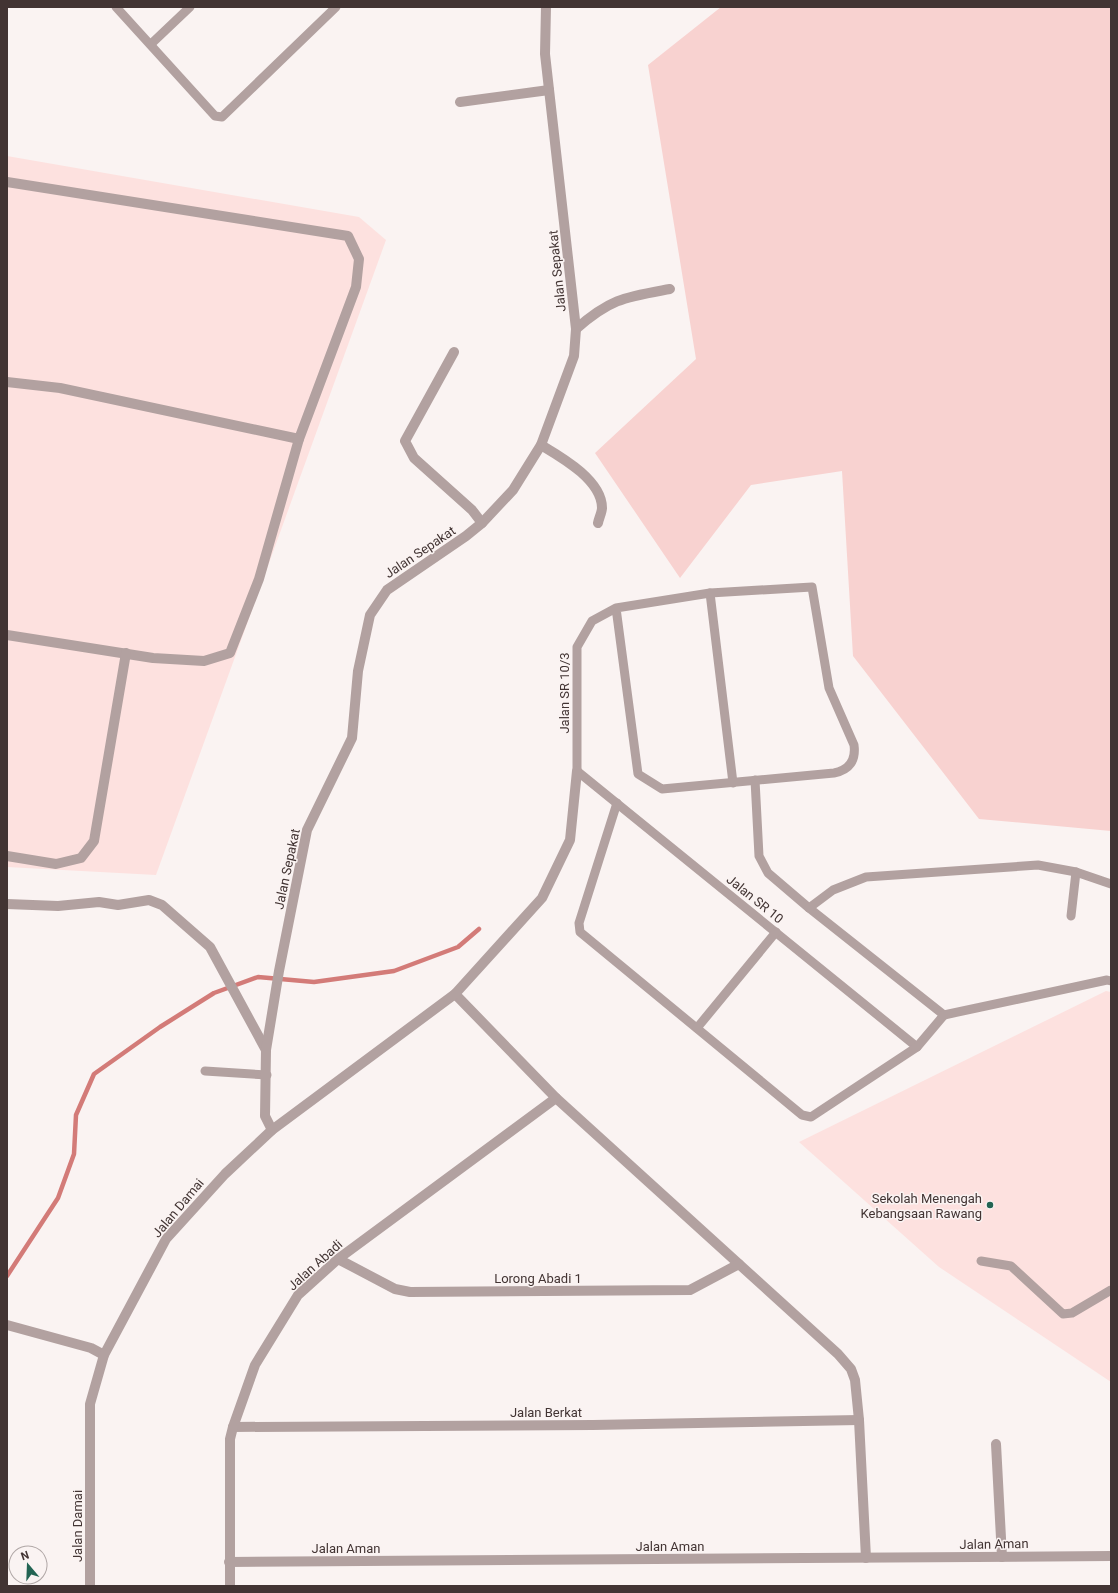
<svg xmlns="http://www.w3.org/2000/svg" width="1118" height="1593" viewBox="0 0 1118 1593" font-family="Roboto,sans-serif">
	<rect width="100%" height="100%" fill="#faf3f2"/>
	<g fill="#fde1df">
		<path d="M7,156L359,217L386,240L156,875L7,867Z"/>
		<path d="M1106,991L1111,992V1382L939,1267L799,1142Z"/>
	</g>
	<path fill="#f8d2d0" d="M721,7H1111V831L979,819L853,656L842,471L751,485L680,578L595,453L696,359L648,65Z"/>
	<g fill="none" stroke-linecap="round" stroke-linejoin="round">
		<path stroke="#d37b78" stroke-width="4.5" d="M7,1276L58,1198L74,1154L76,1115L94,1074L160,1027L214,993L258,977L314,982L394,971L458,947L479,929"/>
		<g stroke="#b2a1a0" stroke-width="9">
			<path d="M116,7L215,116L222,117L336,7"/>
			<path d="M151,44L190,7"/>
			<path d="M710,593L733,783"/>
			<path d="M616,608L638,774L662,789L834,773C850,770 856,760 854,745L829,688L812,587L710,593L616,608L592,621L577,647V771L917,1047"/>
			<path d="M617,803L579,923L580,932L802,1115L811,1117L917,1047L944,1015L809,908L768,873L759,856L755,780"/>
			<path d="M809,908L833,890L866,877L1038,865L1076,872L1111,884"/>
			<path d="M1071,916L1076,872"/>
			<path d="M944,1015L1107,980L1111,981"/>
			<path d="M697,1028L776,932"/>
			<path d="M205,1071L267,1075"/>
			<path d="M981,1261L1011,1266L1063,1314L1072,1313L1111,1290"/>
		</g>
		<g stroke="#b2a1a0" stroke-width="10">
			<path d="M460,102L549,90"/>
			<path d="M7,182L348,236L359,259L356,287L299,439L259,579L230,653L204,661L153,658L7,635"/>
			<path d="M576,329C611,298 626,297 670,289"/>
			<path d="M454,352L405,441L414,458L472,510L482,523"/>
			<path d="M7,382L60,388L299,439"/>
			<path d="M541,445C561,457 602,480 602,508C602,512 599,518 598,523"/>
			<path d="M7,856L56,864L81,858L94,841L126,653"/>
			<path d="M7,904L58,906L99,902L118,905L149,900L162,905L210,947L266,1050"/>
			<path d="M455,994L556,1098L838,1354L851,1369L855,1380L859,1420L866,1558"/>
			<path d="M272,1130L265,1116L266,1050L279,971L307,830L352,738L358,671L370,615L387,590L466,536L482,523L513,490L541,445L574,356L576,329L545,54L546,7"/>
			<path d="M338,1259L395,1289L410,1292L690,1290L739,1264"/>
			<path d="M7,1325L91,1348L104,1355"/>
			<path d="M233,1427L593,1425L859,1420"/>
			<path d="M996,1444L1002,1557"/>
			<path d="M229,1562L1111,1556"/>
			<path d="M90,1586V1404L104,1355L166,1239L225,1174L272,1130L455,994L542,898L570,840L577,771"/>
			<path d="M230,1586V1439L233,1427L255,1365L298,1295L338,1259L556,1098"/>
		</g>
	</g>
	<circle fill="#236453" stroke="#faf3f2" stroke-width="1.5" cx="990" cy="1205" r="4"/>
	<g text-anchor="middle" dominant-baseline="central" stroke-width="3" stroke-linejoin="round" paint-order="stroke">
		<g font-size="13" fill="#423433" stroke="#faf3f2">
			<text transform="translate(557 271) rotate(-96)">Jalan Sepakat</text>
			<text transform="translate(420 552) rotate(-34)">Jalan Sepakat</text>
			<text transform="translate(564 693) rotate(-90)">Jalan SR 10/3</text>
			<text transform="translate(287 869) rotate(-78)">Jalan Sepakat</text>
			<text transform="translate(755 899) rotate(39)">Jalan SR 10</text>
			<text transform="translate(178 1208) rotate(-50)">Jalan Damai</text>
			<text transform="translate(315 1265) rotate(-42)">Jalan Abadi</text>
			<text x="538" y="1278">Lorong Abadi 1</text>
			<text x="546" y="1412">Jalan Berkat</text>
			<text transform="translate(77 1526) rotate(-90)">Jalan Damai</text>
			<text transform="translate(994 1544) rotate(-1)">Jalan Aman</text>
			<text x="670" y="1546">Jalan Aman</text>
			<text x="346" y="1548">Jalan Aman</text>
		</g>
		<g font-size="13" fill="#423433" stroke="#faf3f2" text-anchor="end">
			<text x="982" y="1198">Sekolah Menengah<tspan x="982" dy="15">Kebangsaan Rawang</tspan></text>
		</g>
	</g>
	<rect width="1118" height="1593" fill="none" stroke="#423433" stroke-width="16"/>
	<g transform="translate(28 1565) rotate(341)"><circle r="19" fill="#faf3f2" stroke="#b0a7a6"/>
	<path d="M0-3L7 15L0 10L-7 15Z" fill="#236453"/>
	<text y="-6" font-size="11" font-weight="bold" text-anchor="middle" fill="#423433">N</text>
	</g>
</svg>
